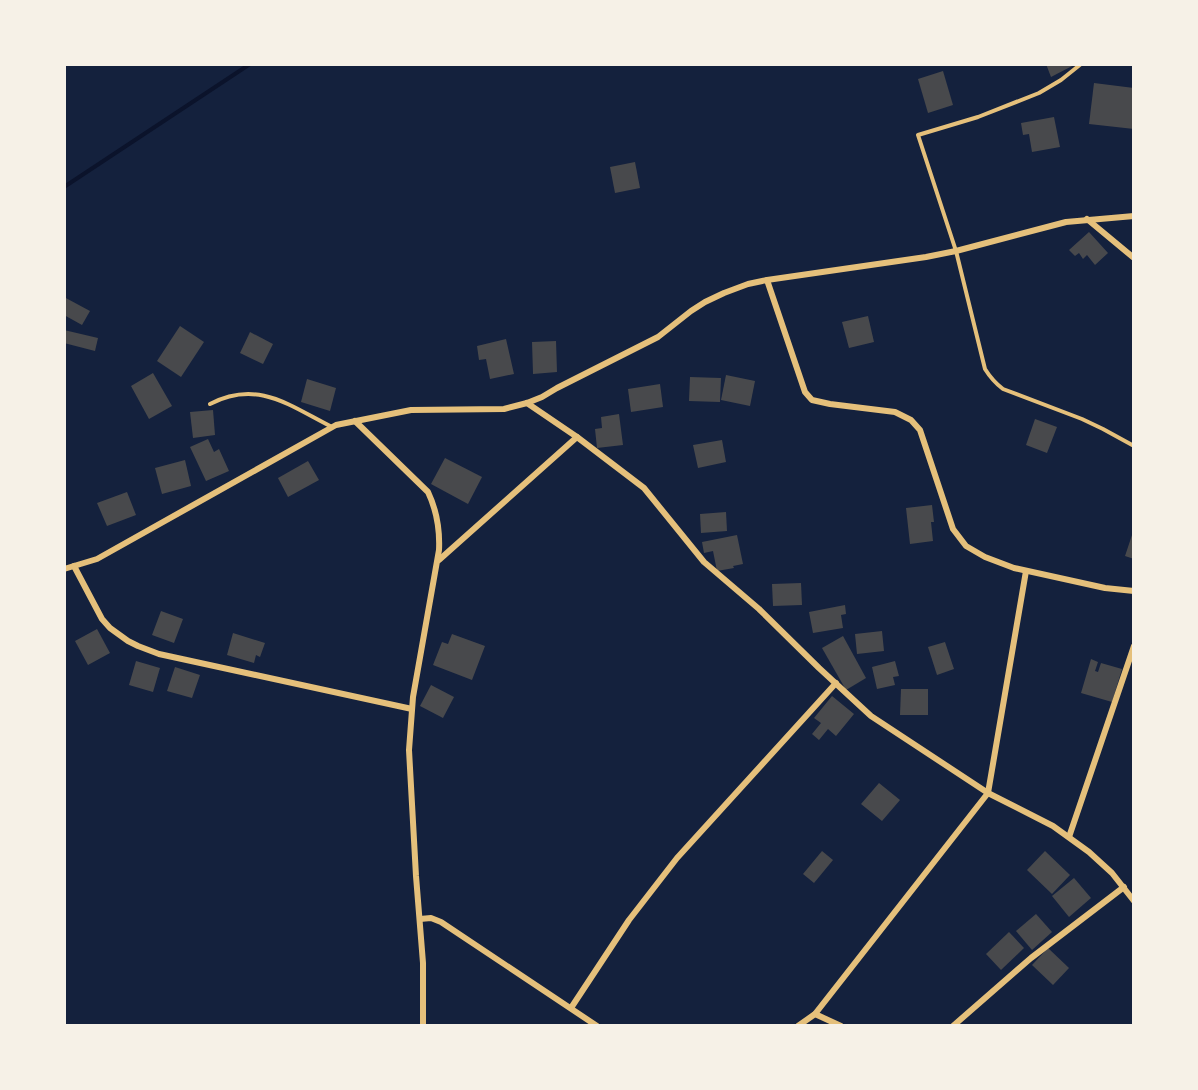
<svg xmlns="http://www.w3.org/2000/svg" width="1198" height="1090" viewBox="0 0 1198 1090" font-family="Manrope,sans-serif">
	<rect width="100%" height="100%" fill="#14213d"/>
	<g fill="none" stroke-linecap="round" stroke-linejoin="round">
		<path stroke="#0b132b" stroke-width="4" d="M64,187L250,64"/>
	</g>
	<g fill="#48494c">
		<path d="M1046,64H1076L1051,77Z"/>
		<path d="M943,71L953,105L928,113L918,79Z"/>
		<path d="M1094,83L1134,88V129L1089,124Z"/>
		<path d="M1054,117L1060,147L1032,152L1029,134L1023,135L1021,123Z"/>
		<path d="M635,162L640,188L615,193L610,167Z"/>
		<path d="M1089,232L1108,253L1095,265L1087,255L1083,259L1079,253L1075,256L1069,250Z"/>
		<path d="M64,297L90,311L82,325L64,315Z"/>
		<path d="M868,316L874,342L849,348L842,322Z"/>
		<path d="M180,326L204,342L181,377L157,361Z"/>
		<path d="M64,330L98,338L95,351L64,343Z"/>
		<path d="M250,332L273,344L263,364L240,353Z"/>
		<path d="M506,339L514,374L490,379L486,359L479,360L477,346Z"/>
		<path d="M556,341L557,372L533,374L532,342Z"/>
		<path d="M153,373L172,406L149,419L131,386Z"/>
		<path d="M726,375L755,381L750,406L721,400Z"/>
		<path d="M690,377L721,378L720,402L689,401Z"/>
		<path d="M307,379L336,388L330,411L301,402Z"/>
		<path d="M660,384L663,407L631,412L628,389Z"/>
		<path d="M213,410L215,435L193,438L190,412Z"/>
		<path d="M619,414L623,445L597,448L595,429L602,428L601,417Z"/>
		<path d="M1035,419L1057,427L1047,453L1026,445Z"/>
		<path d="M208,439L214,452L219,449L229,471L206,481L190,447Z"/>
		<path d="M722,440L726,462L698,468L693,445Z"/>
		<path d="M445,458L482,477L468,504L431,484Z"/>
		<path d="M185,460L191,486L162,494L155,468Z"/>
		<path d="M308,461L319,480L288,497L278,478Z"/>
		<path d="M127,492L136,515L107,526L97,503Z"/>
		<path d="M932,505L934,522H931L933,541L910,544L906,508Z"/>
		<path d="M726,512L727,531L701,533L700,514Z"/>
		<path d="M1133,532H1134V559L1125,556Z"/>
		<path d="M737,535L743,564L733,566L734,568L717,571L713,551L704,553L702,542Z"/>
		<path d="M801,583L802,605L773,606L772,584Z"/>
		<path d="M845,605L846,614L841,615L843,628L813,633L809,612Z"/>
		<path d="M161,611L183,619L174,643L152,635Z"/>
		<path d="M97,629L110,653L88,665L75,641Z"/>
		<path d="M882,631L884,651L857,654L855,634Z"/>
		<path d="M233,633L265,643L260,657L256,655L254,663L227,655Z"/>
		<path d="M452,634L485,646L472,680L433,665L442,642L448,644Z"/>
		<path d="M843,636L866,678L846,690L822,648Z"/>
		<path d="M945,642L954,669L937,675L928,647Z"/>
		<path d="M1091,659L1098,662L1095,671L1098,672L1101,663L1122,669L1112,702L1081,693Z"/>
		<path d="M136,661L160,668L153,692L129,685Z"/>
		<path d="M895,661L899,676L893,677L895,685L877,689L872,667Z"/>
		<path d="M175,667L200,675L192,698L167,691Z"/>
		<path d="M431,685L454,697L443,718L420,706Z"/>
		<path d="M901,689H928V715H900Z"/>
		<path d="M832,696L854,714L836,736L828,729L819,740L812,734L821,723L814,718Z"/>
		<path d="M879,783L900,800L882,821L861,804Z"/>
		<path d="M822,851L833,860L814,883L803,874Z"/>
		<path d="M1045,851L1070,875L1052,894L1027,870Z"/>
		<path d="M1074,878L1091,898L1069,917L1052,896Z"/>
		<path d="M1036,914L1052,932L1032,950L1016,931Z"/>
		<path d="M1009,932L1024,948L1001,970L986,954Z"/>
		<path d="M1048,948L1069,968L1053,985L1032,965Z"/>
	</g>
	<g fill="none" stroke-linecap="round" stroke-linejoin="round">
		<g stroke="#e5c07b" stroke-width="4">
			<path d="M1081,64L1061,80L1039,93L978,117L918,135L956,251L985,369C990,377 995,383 1003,389L1082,419L1103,429L1134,446"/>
			<path d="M210,404C258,379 290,406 332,427"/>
		</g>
		<g stroke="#e5c07b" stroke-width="6">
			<path d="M1087,219L1134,258"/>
			<path d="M767,280L805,392L812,400L830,404L895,412L911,420L920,430L953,529L966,546L985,557L1014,568L1105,588L1134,591"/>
			<path d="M527,403L577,437L644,488L704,562L759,609L819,668L871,716L988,793L1053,826L1089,852L1112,873L1134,901"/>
			<path d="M355,421L428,492C437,511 440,529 439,550L413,697L409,750L416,876L423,963V1026"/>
			<path d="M439,560L577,437"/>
			<path d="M74,566L102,619L110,628L128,641L138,646L159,654L412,709"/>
			<path d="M64,569L97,559L336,425L411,410L504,409L527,403L542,397L557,388L658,337L691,311L705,302L724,293L748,284L767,280L926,257L956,251L1066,222L1134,216"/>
			<path d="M1069,837L1134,646"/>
			<path d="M420,919L431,918L441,922L597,1026"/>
			<path d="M571,1008L629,920L677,858L836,683"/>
			<path d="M815,1014L841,1026"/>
			<path d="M798,1026L815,1014L988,793L1026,571"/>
			<path d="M953,1026L1031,958L1124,887"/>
		</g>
	</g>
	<rect width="1198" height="1090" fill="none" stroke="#f6f1e7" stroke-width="132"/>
</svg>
